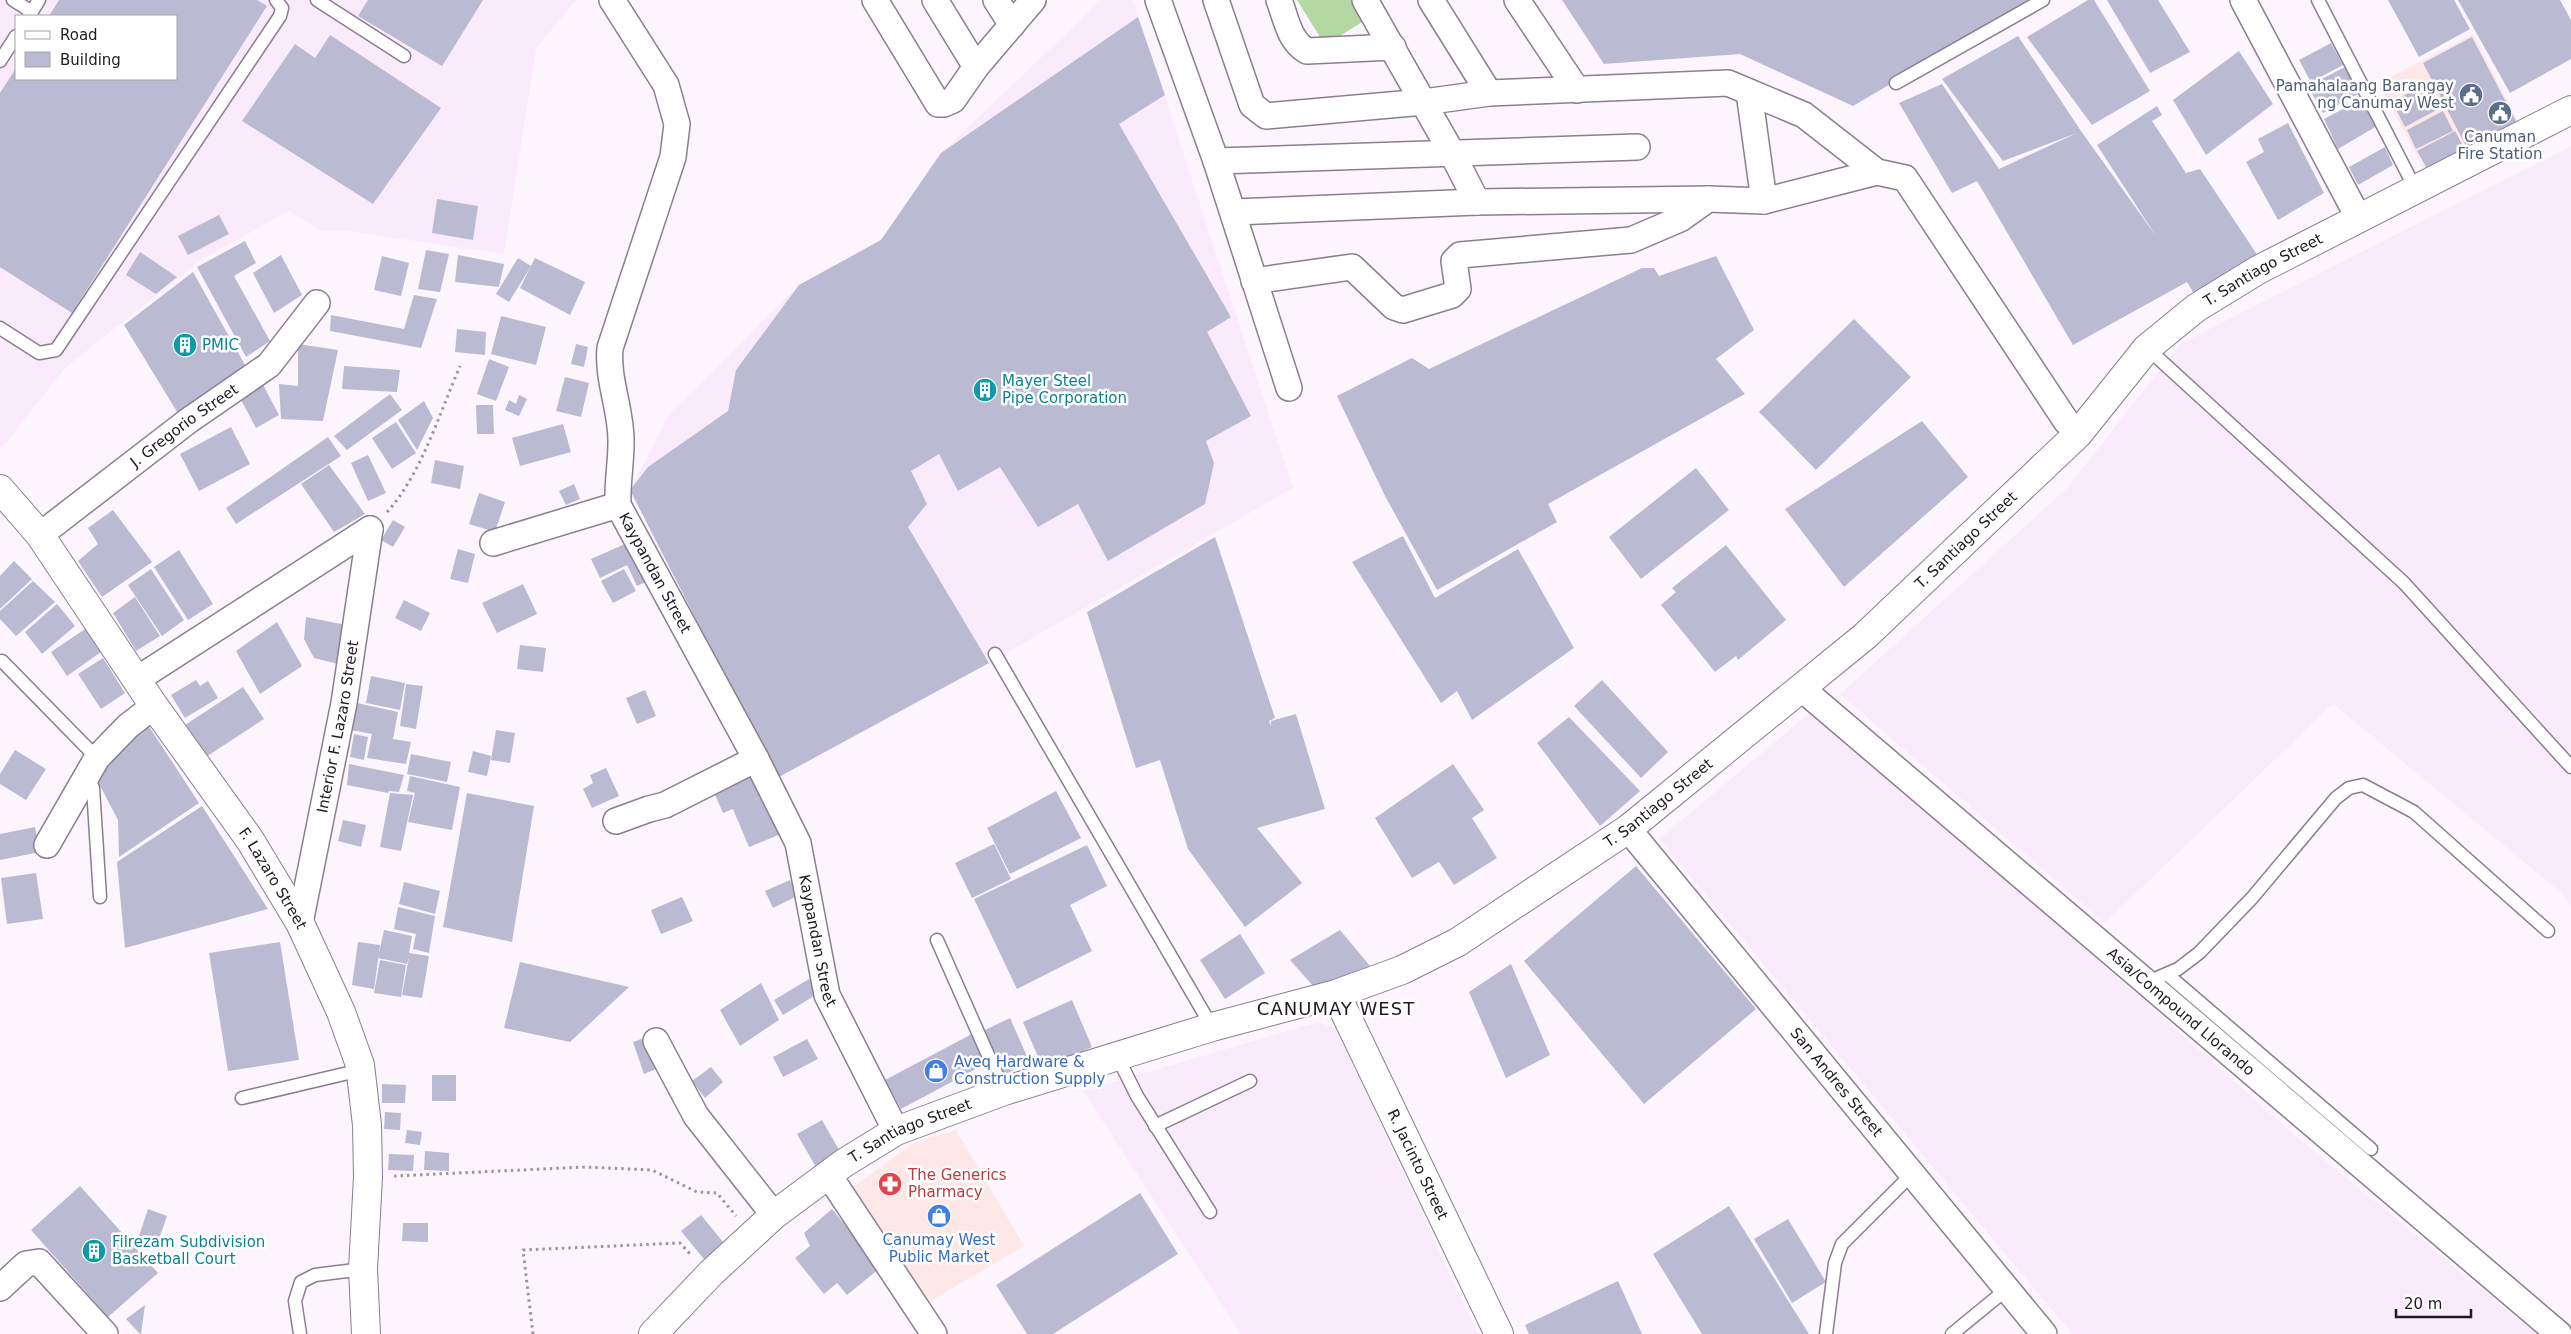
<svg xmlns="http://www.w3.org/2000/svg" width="2571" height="1334" viewBox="0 0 2571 1334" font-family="'DejaVu Sans',sans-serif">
	<rect width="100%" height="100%" fill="#fcf5fd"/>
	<g fill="#fee8e7">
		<path d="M2473,34L2522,128L2428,177L2379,83Z"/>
		<path d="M956,1130L1024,1246L929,1302L853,1187L914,1143Z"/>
	</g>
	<g fill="#f9ebfc" fill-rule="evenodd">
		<path d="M0,0H576L536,49L504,254L340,230L321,231L289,211L201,260L65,368L2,448L0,447ZM16,16H176V79H16Z"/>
		<path d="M1101,0H1133L1293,488L989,663L777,778L630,490L669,414L799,285L881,240L941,153Z"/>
		<path d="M2571,146V905L2559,891L2333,704L2105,923L1840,694L2067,488L2180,344Z"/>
		<path d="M1811,712L2065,931L2298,1138L2536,1334H2072L1659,839Z"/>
		<path d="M1318,1022L1336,1029L1478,1334H1241L1083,1091Z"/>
	</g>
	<path fill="#b4d8a2" d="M1297,0H1351L1364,21L1325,45Z"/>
	<g fill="#babad2">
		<path d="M59,0H257L267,6L72,313L0,267V93L16,68V79H176V16H49Z"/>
		<path d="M368,0H483L442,66L358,16Z"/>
		<path d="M1562,0H2034L1853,106L1740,54L1604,64Z"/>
		<path d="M2088,0H2094L2150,91L2092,125L2027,37Z"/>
		<path d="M2107,0H2158L2190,52L2150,73Z"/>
		<path d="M2388,0H2454L2470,29L2419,57Z"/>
		<path d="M2458,0H2560L2571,20V59L2510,93Z"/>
		<path d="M1138,17L1165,95L1119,124L1231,317L1207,332L1251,416L1206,441L1214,463L1205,504L1108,561L1078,504L1038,527L1000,467L958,491L939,454L911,471L927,504L908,527L989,663L777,778L630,490L648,467L728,411L736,370L799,285L881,240L941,153Z"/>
		<path d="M330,35L441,108L373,204L242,121L295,44L315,58Z"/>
		<path d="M2018,36L2081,131L2156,236L2097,145L2157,106L2162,115L2152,121L2186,173L2200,169L2258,256L2196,297L2187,282L2073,345L1977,181L1952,193L1899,103L1942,84L1999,169L2077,133L2003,161L1942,79Z"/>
		<path d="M2472,37L2519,127L2469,152L2423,63Z"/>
		<path d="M2331,43L2343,65L2311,82L2299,60Z"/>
		<path d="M2239,51L2273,104L2206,155L2173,100Z"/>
		<path d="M2345,67L2360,93L2323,113L2308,86Z"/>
		<path d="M2427,83L2440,108L2405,127L2392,102Z"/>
		<path d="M2362,99L2377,126L2338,149L2324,119Z"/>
		<path d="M2443,111L2453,131L2416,149L2407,130Z"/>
		<path d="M2288,123L2324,193L2278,220L2246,162L2264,152L2258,139Z"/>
		<path d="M2455,131L2466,152L2429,172L2417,151Z"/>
		<path d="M2385,147L2393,165L2358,185L2349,167Z"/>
		<path d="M437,199L478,206L473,240L432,233Z"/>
		<path d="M219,215L229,234L188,255L178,236Z"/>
		<path d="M245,241L256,263L234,276L270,341L246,357L197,267Z"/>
		<path d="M426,250L449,254L440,292L418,289Z"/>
		<path d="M140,252L177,277L156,294L126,275Z"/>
		<path d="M281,255L302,295L274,313L253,273Z"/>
		<path d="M458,255L504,264L499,287L455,282Z"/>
		<path d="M382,256L409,263L401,296L374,290Z"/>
		<path d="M1716,256L1754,330L1716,359L1745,394L1548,504L1557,522L1437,590L1385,496L1337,396L1412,358L1429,369L1642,268H1654L1659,276Z"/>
		<path d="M518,258L531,266L509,302L496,294Z"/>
		<path d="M535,258L585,282L570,315L520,288Z"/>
		<path d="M193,272L245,365L235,375L179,415L124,325Z"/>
		<path d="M414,295L437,299L421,348L330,331L331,315L404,329Z"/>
		<path d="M501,316L546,327L536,365L491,354Z"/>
		<path d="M1854,319L1911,377L1816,470L1759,412Z"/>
		<path d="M457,329L486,332L485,355L455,352Z"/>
		<path d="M298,344L338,350L323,421L281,419L279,384L298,386Z"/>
		<path d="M576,344L588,347L584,367L571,364Z"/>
		<path d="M489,359L509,367L496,401L477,394Z"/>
		<path d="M344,366L400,370L397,392L342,389Z"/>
		<path d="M565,377L589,383L581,417L556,411Z"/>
		<path d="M262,383L279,415L256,428L239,396Z"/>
		<path d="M390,394L402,410L347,450L334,436Z"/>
		<path d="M519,395L527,399L519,416L505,410L509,400L516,404Z"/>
		<path d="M424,401L433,418L417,450L398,420Z"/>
		<path d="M476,405H493L494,434H477Z"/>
		<path d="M1922,421L1968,477L1844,587L1785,509Z"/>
		<path d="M396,422L416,453L392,469L372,438Z"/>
		<path d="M563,424L571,452L520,466L512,438Z"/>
		<path d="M231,427L250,464L199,491L180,454Z"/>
		<path d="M328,437L341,456L236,524L226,508Z"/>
		<path d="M368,455L386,493L368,501L351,463Z"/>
		<path d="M435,460L464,466L460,489L431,483Z"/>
		<path d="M329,465L365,514L334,532L301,484Z"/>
		<path d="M1696,468L1729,510L1641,579L1609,537Z"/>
		<path d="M574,484L580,499L566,505L559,491Z"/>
		<path d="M479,493L505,502L495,532L469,524Z"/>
		<path d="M113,510L152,562L102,597L78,561L98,544L88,528Z"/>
		<path d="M393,520L405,527L393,547L381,540Z"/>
		<path d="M1403,536L1435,598L1518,549L1574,648L1472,720L1457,691L1441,703L1352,562Z"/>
		<path d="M1215,537L1275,718L1269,721L1271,726V721L1296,714L1325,809L1257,828L1302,883L1245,927L1188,849L1160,760L1136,768L1087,612Z"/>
		<path d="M625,544L633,562L643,558L652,579L637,586L627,565L600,578L591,559Z"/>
		<path d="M1726,545L1786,620L1738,660L1736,656L1715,672L1661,605L1676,592L1672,588Z"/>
		<path d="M458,549L475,554L468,583L450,579Z"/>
		<path d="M179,550L213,604L188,620L154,567Z"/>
		<path d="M14,561L32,579L0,609V576Z"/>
		<path d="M151,569L184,620L162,636L128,585Z"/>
		<path d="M624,569L636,591L613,603L601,581Z"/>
		<path d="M33,581L55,602L16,636L0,619V611Z"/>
		<path d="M523,584L537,614L497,633L482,603Z"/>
		<path d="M135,597L160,636L136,651L113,613Z"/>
		<path d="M404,600L430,613L421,631L395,618Z"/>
		<path d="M57,604L75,626L42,654L25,632Z"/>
		<path d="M306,617L346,625L338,664L314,658L304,639Z"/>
		<path d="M277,622L302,666L260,694L236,651Z"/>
		<path d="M85,629L101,652L67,676L51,652Z"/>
		<path d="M520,645L546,648L543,672L517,669Z"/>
		<path d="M103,658L125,693L101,709L78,674Z"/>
		<path d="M371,676L405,683L400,710L366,703Z"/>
		<path d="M196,680L200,686L208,681L218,698L185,718L171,695Z"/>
		<path d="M1602,680L1668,752L1641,778L1574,706Z"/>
		<path d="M406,684L423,686L416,729L400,726Z"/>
		<path d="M243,687L264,719L206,757L185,725Z"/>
		<path d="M645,690L656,716L637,724L626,698Z"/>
		<path d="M357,703L398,712L393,739L411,742L406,764L367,758L372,734L351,730Z"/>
		<path d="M1569,717L1640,791L1600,826L1537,743Z"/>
		<path d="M148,725L199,803L119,857L118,820L97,780L114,749Z"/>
		<path d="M496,730L515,733L510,763L491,760Z"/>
		<path d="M354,734L368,737L364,760L350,757Z"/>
		<path d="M15,750L46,769L26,800L0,784V774Z"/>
		<path d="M473,751L491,756L487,776L468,772Z"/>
		<path d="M411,754L451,762L447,782L407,774Z"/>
		<path d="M349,764L404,775L399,792L389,791L388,793L347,785Z"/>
		<path d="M1453,764L1484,810L1472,818L1497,858L1454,885L1439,862L1412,878L1375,818Z"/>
		<path d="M606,768L619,796L592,808L583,789L593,783L590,775Z"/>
		<path d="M751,771L762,796L751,801L765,795L781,834L749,847L733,809L723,813L712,788Z"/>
		<path d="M410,776L460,787L452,830L408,822L415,793L407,791Z"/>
		<path d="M1056,791L1081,838L1010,874L987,828Z"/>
		<path d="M390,793L413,795L401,851L380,847Z"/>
		<path d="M467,793L534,806L512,942L443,927Z"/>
		<path d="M202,806L268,909L125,948L117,862Z"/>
		<path d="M343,820L366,825L361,847L338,841Z"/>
		<path d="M35,827L40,852L0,860V834Z"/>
		<path d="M994,844L1011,879L972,898L955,863Z"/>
		<path d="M1087,845L1107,886L1070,905L1092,951L1017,989L974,899Z"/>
		<path d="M1636,866L1756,1009L1644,1104L1524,961Z"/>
		<path d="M36,873L43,919L7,924L1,878Z"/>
		<path d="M790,880L797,896L773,908L765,891Z"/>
		<path d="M404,882L440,891L435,914L399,904Z"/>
		<path d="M682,897L693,921L661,934L651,910Z"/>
		<path d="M398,907L435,916L429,953L413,949L416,934L394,929Z"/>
		<path d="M384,930L412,936L409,953L429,956L422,998L402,995L409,957L407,964L378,958Z"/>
		<path d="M1340,930L1370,966L1314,987L1290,960Z"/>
		<path d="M1240,934L1265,973L1225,999L1200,960Z"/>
		<path d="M280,942L299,1060L228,1071L209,953Z"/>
		<path d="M358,942L380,945L374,989L352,985Z"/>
		<path d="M380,960L406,965L401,997L374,993Z"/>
		<path d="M520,962L629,987L570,1042L504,1028Z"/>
		<path d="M1511,964L1550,1055L1506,1078L1469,992Z"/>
		<path d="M809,979L819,993L783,1015L774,1000Z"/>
		<path d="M761,983L779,1020L740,1046L720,1010Z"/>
		<path d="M1072,1000L1092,1047L1043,1068L1023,1022Z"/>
		<path d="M1010,1018L1030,1063L1003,1075L983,1031Z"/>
		<path d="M972,1034L987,1063L901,1109L885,1080Z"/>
		<path d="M649,1036L661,1067L644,1074L633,1042Z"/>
		<path d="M807,1039L818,1059L783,1077L773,1057Z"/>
		<path d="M711,1067L723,1082L705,1098L692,1081Z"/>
		<rect x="432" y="1075" width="24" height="26"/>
		<path d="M382,1084L406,1085L405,1103H382Z"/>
		<path d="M385,1112L401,1113L400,1130L384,1129Z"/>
		<path d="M822,1120L842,1155L817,1169L797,1134Z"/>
		<path d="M407,1130L422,1132L420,1145L405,1143Z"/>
		<path d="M425,1151L449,1153V1171L424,1170Z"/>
		<path d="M389,1154L414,1155L413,1171L388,1170Z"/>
		<path d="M80,1186L158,1273L108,1317L31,1230Z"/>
		<path d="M1140,1193L1178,1254L1053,1334H1027L996,1285Z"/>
		<path d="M1729,1206L1809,1334H1702L1653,1254Z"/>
		<path d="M148,1209L167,1216L157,1245L138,1239Z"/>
		<path d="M832,1209L880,1268L847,1295L837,1283L824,1294L795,1258L810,1246L804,1233Z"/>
		<path d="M701,1215L732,1253L712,1269L681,1231Z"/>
		<path d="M1788,1219L1826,1282L1792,1303L1754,1239Z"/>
		<path d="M403,1223H428V1242L402,1241Z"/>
		<path d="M1618,1281L1642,1334H1529L1525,1325Z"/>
		<path d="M145,1305L141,1334H140L126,1319Z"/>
	</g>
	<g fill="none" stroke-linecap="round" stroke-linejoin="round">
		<g stroke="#8c7d90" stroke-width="15">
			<g id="lane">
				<path d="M13,0L32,12"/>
				<path d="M317,0L404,56"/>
				<path d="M2318,0L2416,190"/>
				<path d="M29,16L39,0"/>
				<path d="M0,61L16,36"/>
				<path d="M1896,83L2043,0"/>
				<path d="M0,328L39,353L56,350L280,16L282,8L276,0"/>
				<path d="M2147,348L2404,583L2571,767"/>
				<path d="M995,654L1212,1027"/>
				<path d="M2,661L97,758"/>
				<path d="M87,774L93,788L100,897"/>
				<path d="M937,940L1004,1091"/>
				<path d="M2168,975L2371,1149"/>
				<path d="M2147,985L2155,979L2178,969L2199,953L2252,898L2336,798L2349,788L2363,785L2414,812L2548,931"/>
				<path d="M1117,1056L1137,1096L1210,1212"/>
				<path d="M242,1098L361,1070"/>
				<path d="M1155,1126L1250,1081"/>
				<path d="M300,1334L295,1301L301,1282L315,1275L363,1269"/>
				<path d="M1826,1334L1835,1263L1842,1244L1912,1174"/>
				<path d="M1952,1334L2007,1289"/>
			</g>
		</g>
		<g stroke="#8c7d90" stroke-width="28">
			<g id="street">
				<path id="s1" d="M612,0L666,85L677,124L673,157L610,348C607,381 622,411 621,443C621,464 617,484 618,505L756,759L798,843L827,995L896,1131"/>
				<path d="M875,0L938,104H944L953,100L976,67L1033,0"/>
				<path d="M935,0L976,67"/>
				<path d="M996,0L1012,25"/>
				<path d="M1158,0L1216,161L1289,388"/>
				<path d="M1216,0L1252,105L1266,116L1424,102L1489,93L1728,83L1804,115L1877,172"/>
				<path d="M1279,0C1286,18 1289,41 1307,51L1393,47"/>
				<path d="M1365,0L1452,153L1477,202"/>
				<path d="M1431,0L1489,93"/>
				<path d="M1517,0L1577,90"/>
				<path d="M2243,0L2358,217"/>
				<path d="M1749,92L1764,201"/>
				<path d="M1216,161L1637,147"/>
				<path d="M1233,212L1477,202L1708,199L1764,201L1877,172L1905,178L2066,421L2078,434"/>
				<path d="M1254,281L1352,267L1394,307L1403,310L1452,295L1458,289L1454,261L1460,255L1631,240L1680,219L1708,199"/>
				<path id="s2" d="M40,535L188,421L269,365L317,303"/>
				<path d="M493,543L618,505"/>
				<path d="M136,680L370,529"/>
				<path id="s3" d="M1801,688L2559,1334"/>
				<path d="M616,821L649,809L665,805L756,759"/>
				<path id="s4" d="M1628,829L2044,1334"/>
				<path d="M47,845L97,758L128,726L154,706"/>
				<path id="s5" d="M300,923L344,703L370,529"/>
				<path d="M656,1041L696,1116L774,1215"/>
				<path d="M828,1174L934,1334"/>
				<path d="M0,1288L26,1264L39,1262L105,1334"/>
			</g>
		</g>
		<g stroke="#8c7d90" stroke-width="30">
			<g id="secondary">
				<path id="s6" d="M0,489L40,535L154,706L250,840L300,923L341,1012L360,1065L367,1125L368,1177L363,1269L366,1334"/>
				<path id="s7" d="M1336,994L1499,1334"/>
				<path id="s8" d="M653,1334L711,1273L774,1215L844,1163L896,1131L1004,1091L1212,1027L1336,994L1402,970L1458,942L1628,829L1865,636L2078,434L2147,348L2196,308L2258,270L2571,110"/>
			</g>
		</g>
		<g stroke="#9b959d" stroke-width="3" stroke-dasharray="2.5 4" stroke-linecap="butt">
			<path d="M387,512C421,475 440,412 460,366"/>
			<path d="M394,1176L585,1167L652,1170L697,1192L717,1193L736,1216"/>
			<path d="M533,1334L523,1250L680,1243L692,1256"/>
		</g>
		<use href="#lane" stroke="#fff" stroke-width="12"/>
		<use href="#street" stroke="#fff" stroke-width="25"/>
		<use href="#secondary" stroke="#fff" stroke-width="28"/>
	</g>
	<defs>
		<g id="civic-disc" transform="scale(1.25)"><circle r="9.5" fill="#5c6f8a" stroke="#fff"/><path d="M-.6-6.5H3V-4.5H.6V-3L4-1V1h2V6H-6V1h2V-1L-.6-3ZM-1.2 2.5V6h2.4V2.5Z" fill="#fff"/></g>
		<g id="building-disc" transform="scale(1.25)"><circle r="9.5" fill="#0f9aa8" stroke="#fff"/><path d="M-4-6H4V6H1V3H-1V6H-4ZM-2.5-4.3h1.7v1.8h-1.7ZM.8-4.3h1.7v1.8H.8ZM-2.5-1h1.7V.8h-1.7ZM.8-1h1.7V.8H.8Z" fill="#fff"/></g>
		<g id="shop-disc" transform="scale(1.25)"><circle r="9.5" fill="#3f7fe0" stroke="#fff"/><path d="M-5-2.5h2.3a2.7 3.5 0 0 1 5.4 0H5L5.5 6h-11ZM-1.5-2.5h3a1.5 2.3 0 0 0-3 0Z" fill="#fff"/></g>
		<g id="pharmacy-disc" transform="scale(1.25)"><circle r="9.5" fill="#e0444e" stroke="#fff"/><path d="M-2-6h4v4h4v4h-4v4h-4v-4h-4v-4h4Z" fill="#fff"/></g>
	</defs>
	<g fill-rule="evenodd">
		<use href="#civic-disc" x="2471" y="95"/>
		<use href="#civic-disc" x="2500" y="113"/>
		<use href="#building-disc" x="185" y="345"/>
		<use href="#building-disc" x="985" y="390"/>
		<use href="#shop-disc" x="936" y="1071"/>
		<use href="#pharmacy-disc" x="890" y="1184"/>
		<use href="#shop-disc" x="939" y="1216"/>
		<use href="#building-disc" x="94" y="1251"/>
	</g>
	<g text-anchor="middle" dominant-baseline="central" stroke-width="5" stroke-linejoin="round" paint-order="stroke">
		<g font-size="15" fill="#4e5e75" stroke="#fff" text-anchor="end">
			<text x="2454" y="86">Pamahalaang Barangay<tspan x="2454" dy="17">ng Canumay West</tspan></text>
			<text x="2500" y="137" text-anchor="middle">Canuman<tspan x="2500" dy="17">Fire Station</tspan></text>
		</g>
		<g font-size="15" fill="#1f1921" stroke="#fff">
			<text stroke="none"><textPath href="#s8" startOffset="1966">T. Santiago Street</textPath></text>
			<text stroke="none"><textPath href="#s2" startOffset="181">J. Gregorio Street</textPath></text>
			<text stroke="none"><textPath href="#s8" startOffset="1561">T. Santiago Street</textPath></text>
			<text stroke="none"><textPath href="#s1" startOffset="611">Kaypandan Street</textPath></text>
			<text stroke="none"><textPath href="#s5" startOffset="200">Interior F. Lazaro Street</textPath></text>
			<text stroke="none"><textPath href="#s8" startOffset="1156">T. Santiago Street</textPath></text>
			<text stroke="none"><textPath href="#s6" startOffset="476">F. Lazaro Street</textPath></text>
			<text stroke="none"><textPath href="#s1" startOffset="1016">Kaypandan Street</textPath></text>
			<text stroke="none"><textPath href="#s3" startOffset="499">Asia/Compound Llorando</textPath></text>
			<text stroke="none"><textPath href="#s4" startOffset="328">San Andres Street</textPath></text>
			<text stroke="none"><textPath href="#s8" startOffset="331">T. Santiago Street</textPath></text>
			<text stroke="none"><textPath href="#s7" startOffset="189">R. Jacinto Street</textPath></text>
		</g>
		<g font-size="15" fill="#0d838f" stroke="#fff" text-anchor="start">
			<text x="202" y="345">PMIC</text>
			<text x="1002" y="381">Mayer Steel<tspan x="1002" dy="17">Pipe Corporation</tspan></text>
			<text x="112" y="1242">Filrezam Subdivision<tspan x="112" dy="17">Basketball Court</tspan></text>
		</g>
		<g font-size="15" fill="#366cbe" stroke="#fff" text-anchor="start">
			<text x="954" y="1062">Aveq Hardware &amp;<tspan x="954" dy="17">Construction Supply</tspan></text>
			<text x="939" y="1240" text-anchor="middle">Canumay West<tspan x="939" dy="17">Public Market</tspan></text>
		</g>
		<g font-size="15" fill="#be3a42" stroke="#fff" text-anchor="start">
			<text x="908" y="1175">The Generics<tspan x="908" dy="17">Pharmacy</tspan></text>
		</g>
		<g font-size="18" letter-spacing="1" fill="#1f1921" stroke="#fff">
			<text x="1336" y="1008">CANUMAY WEST</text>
		</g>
	</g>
	<rect x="15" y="15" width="162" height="65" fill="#ffffff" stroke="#a5a3a6"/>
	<rect x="25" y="31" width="25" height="8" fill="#ffffff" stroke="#a5a3a6"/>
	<text x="60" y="40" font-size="15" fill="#1f1921">Road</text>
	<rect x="25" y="52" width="25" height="15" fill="#babad2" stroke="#a5a3a6"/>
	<text x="60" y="65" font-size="15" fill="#1f1921">Building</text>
	<path d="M2396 1309v8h75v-8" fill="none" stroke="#1f1921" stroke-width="2.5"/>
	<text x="2404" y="1309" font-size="15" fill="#1f1921" stroke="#ffffff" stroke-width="4" paint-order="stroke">20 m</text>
</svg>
